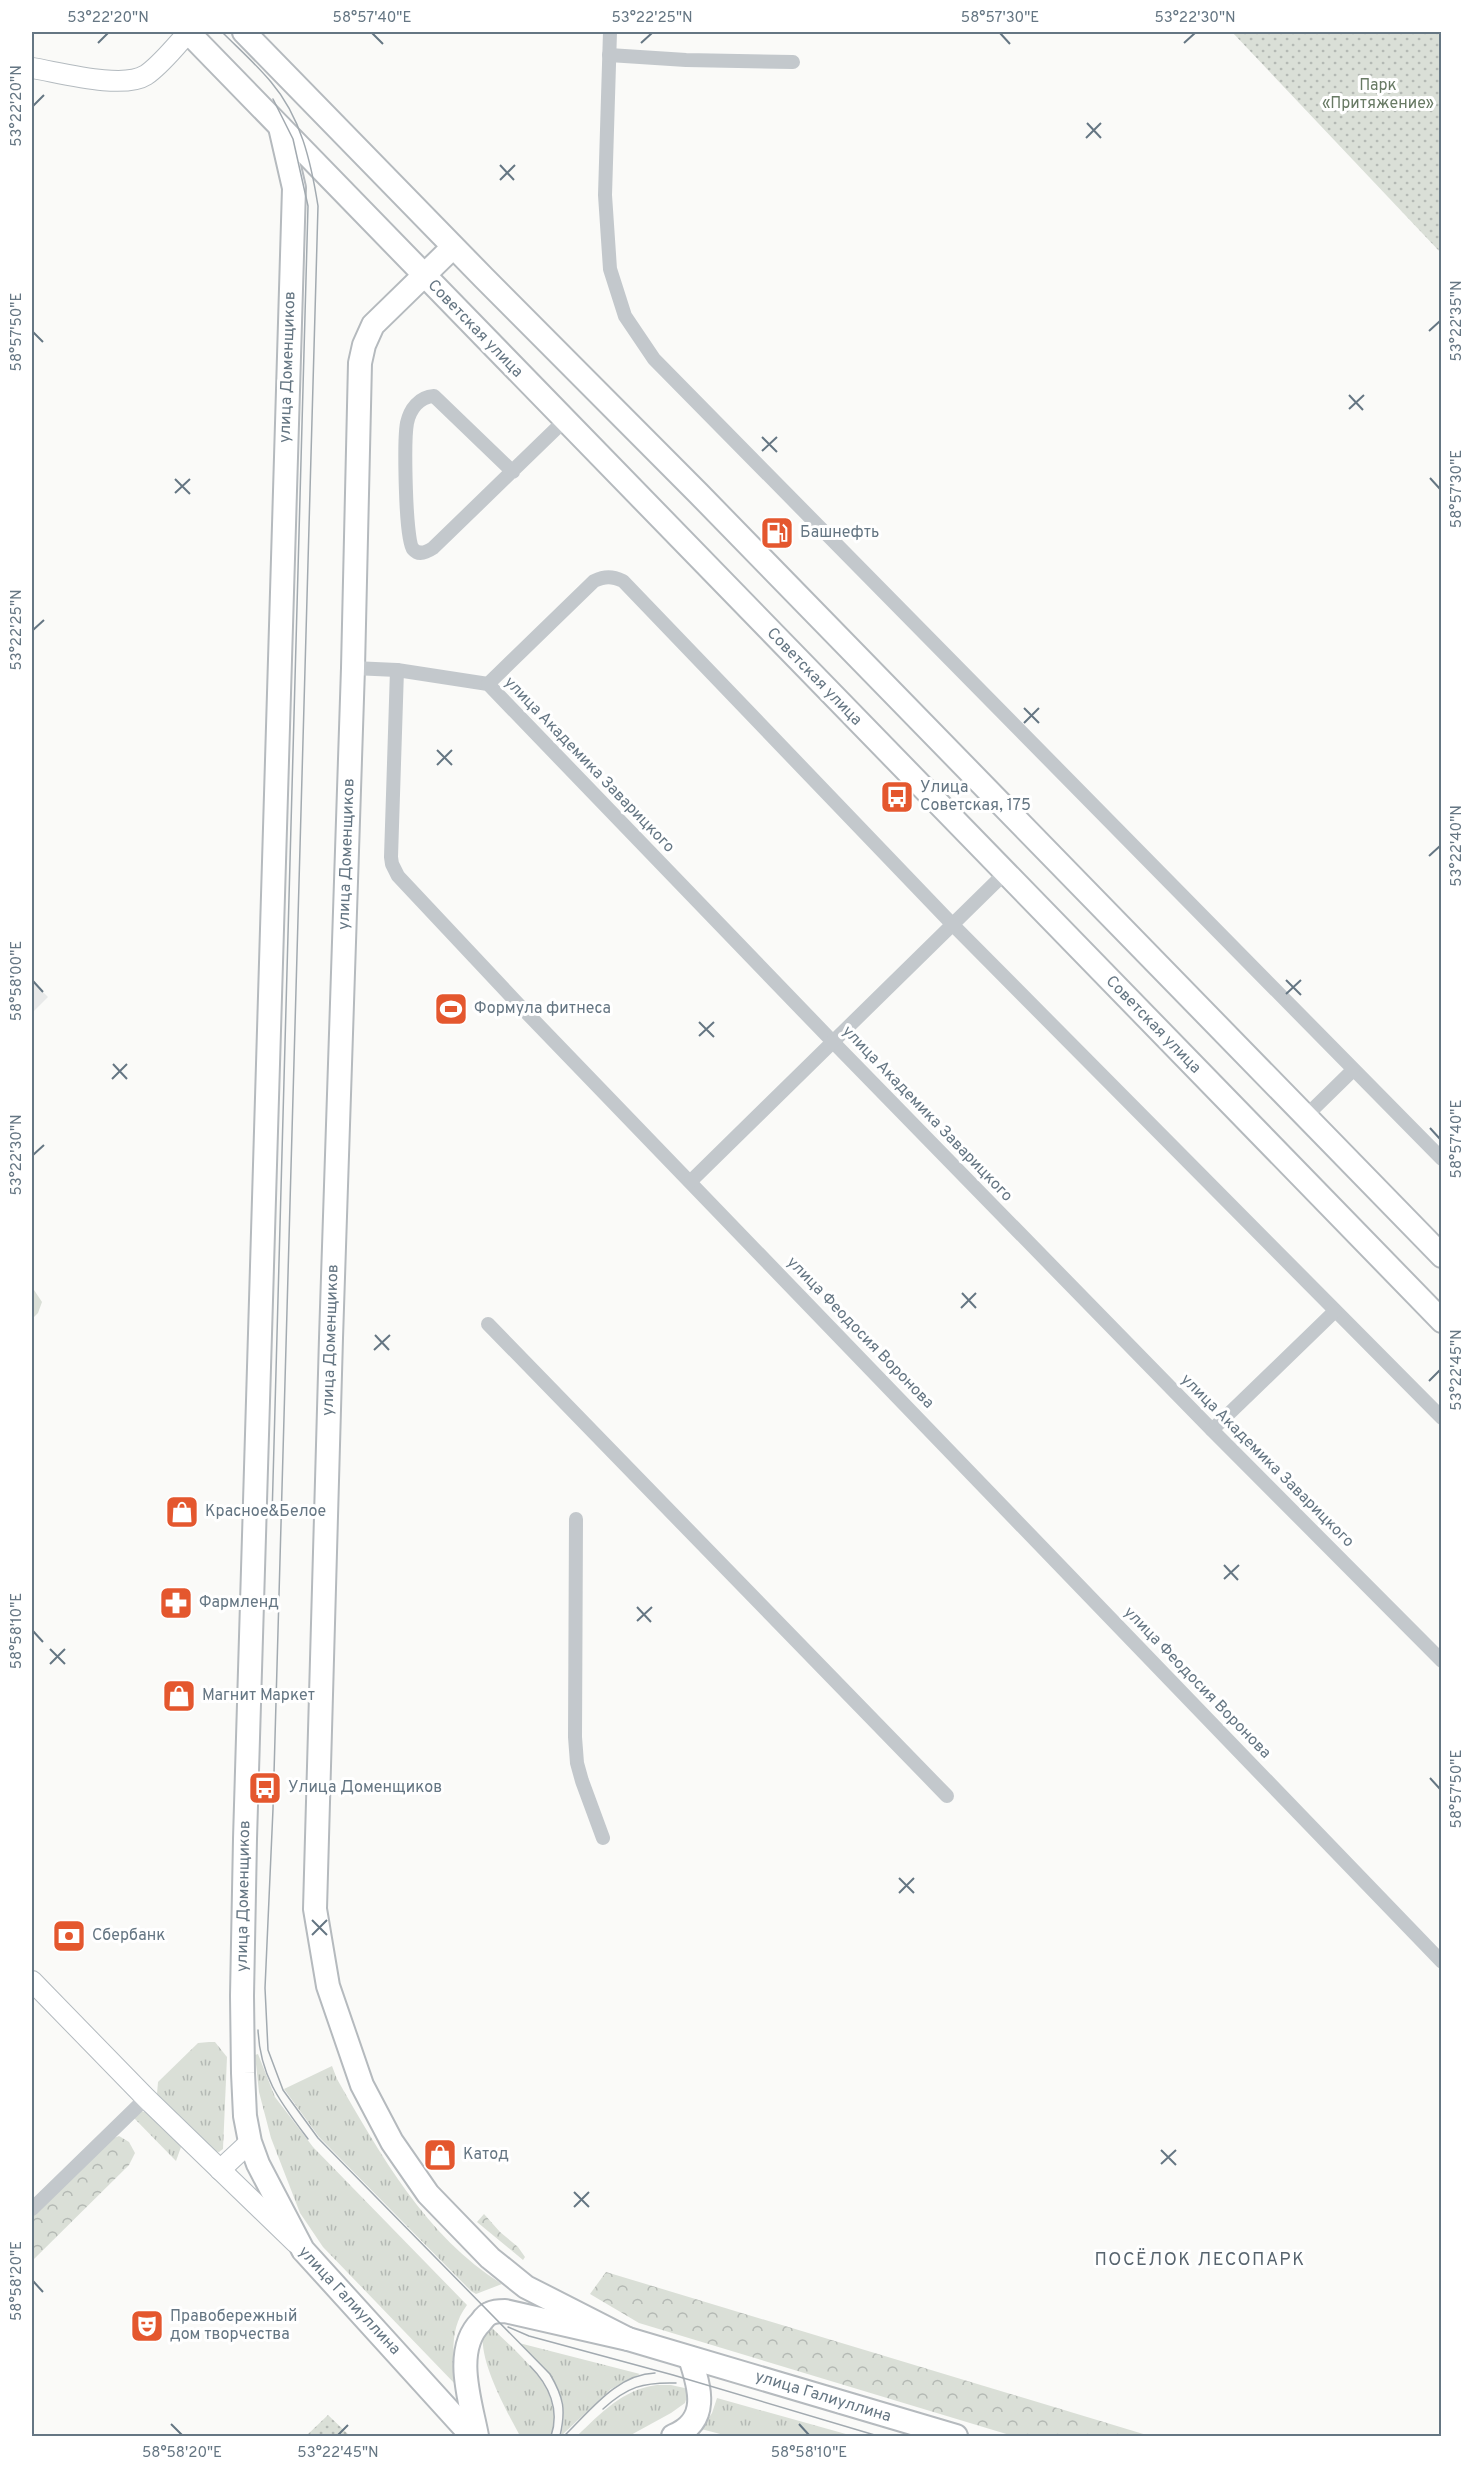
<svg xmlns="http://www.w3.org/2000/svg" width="1473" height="2468" viewBox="0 0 1473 2468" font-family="Overpass,sans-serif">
	<defs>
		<pattern id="grass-tufts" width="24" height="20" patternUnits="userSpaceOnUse" patternTransform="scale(1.5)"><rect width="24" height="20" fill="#dadfd7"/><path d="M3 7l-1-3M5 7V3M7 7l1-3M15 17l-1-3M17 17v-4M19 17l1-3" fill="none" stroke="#b4b9b4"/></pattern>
		<pattern id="forest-crowns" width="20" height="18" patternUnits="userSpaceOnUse" patternTransform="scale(1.5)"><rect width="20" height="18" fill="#dadfd7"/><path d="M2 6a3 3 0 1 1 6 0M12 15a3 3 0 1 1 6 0" fill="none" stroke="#b4b9b4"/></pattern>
		<pattern id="park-dots" width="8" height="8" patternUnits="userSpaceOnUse" patternTransform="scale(1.5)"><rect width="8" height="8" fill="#dadfd7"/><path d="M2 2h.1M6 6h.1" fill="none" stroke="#b4b9b4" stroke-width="1.8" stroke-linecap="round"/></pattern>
	</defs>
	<rect width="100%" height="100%" fill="#fafaf8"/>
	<path fill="#e8e9e9" d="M32,981L48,997L32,1013Z"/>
	<g fill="url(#grass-tufts)">
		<path d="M209,2042H215L227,2057L223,2149L219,2152L213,2151L166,2107L157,2094L158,2082L198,2043Z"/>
		<path d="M258,2054L275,2097L313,2147L467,2305C449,2329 453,2356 456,2385L323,2247L300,2213L271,2138L259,2092L255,2055Z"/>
		<path d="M332,2066L337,2079C380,2154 426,2237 502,2284L476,2294L471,2291L319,2137L284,2089Z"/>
		<path d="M140,2111C156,2112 173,2135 181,2147L176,2161L132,2116Z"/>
		<path d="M487,2323C516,2353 567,2389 551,2436H520C508,2413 470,2348 487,2323Z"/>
		<path d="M519,2343L640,2374L611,2389L561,2436C572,2391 549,2372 519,2343Z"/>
		<path d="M657,2385H671L689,2389L685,2403L671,2413L629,2436H577C600,2414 623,2389 657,2385Z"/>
		<path d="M717,2398L853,2436H728L701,2429L712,2413Z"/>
	</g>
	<g fill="url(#forest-crowns)">
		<path d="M119,2136L129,2142L135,2153L129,2165L32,2261V2216L111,2139Z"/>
		<path d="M484,2214L500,2232L518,2247L525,2257L523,2260L477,2222Z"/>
		<path d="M606,2272L1150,2436H1013L639,2323L590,2294Z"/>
	</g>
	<g fill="url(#park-dots)">
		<path d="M1232,32H1441V253Z"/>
		<path d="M328,2415L350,2436H306Z"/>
	</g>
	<path fill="#dadfd7" d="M32,1287L42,1302L38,1313L32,1319Z"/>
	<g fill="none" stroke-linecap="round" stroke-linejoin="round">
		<g stroke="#b3babf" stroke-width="22">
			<g id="secondary">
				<path d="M32,68C58,72 123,90 146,75C162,64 175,46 189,32"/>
				<path d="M32,1981L146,2098L296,2243"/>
				<path d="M220,2170L250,2142"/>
			</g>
		</g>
		<g stroke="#b5babe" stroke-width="26">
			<g id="primary">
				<path d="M188,32L1442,1321"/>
				<path d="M244,32L484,278L698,493L1442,1256"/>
				<path d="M280,127L294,188L245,1839L242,1996L243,2073L245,2116L250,2142L258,2164L303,2250L472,2436"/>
				<path d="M453,247L373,325L364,345L360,363L353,668L331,1338L315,1909L328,1986L362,2085L392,2142L428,2194L490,2258L526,2287L628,2339"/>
				<path d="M477,2436C471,2403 452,2350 481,2322C483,2319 487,2314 491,2313C495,2311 501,2311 505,2311L628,2339L956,2436"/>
				<path d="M673,2436C710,2421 700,2388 690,2358"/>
			</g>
		</g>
		<g stroke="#c3c8cc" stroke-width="14">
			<path d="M610,32L605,195L610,269L625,316L654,359L1442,1159"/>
			<path d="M609,55L686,60L793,62"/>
			<path d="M513,472L434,396C419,397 410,409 407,423C404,439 405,540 413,549C419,556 427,552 433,548L564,421"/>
			<path d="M353,668L397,670L488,684L833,1042L1212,1430L1442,1661"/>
			<path d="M397,670L391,857L392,864L398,876L521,1007L1442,1962"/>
			<path d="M488,684L594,581C605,576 612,576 623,581L953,925L1442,1418"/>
			<path d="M1306,1116L1353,1070"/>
			<path d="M691,1181L1004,874"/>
			<path d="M488,1324L947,1796"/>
			<path d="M1212,1430L1335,1311"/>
			<path d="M576,1519L575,1737L577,1763L582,1781L603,1838"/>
			<path d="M32,2209L146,2098"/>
		</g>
		<use href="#secondary" stroke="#fff" stroke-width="20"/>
		<use href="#primary" stroke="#fff" stroke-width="22"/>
		<g stroke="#a2aab0" stroke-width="1.5">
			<path d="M222,32C238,48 256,64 271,82C301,117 311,162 318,206L273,1809L265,1988L268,2050L283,2090L318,2138L550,2374C564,2398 566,2410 560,2436"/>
			<path d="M272,1517L308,206L293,139L273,99"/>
			<path d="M258,2030C260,2077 281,2103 308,2139"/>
			<path d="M508,2327L529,2336L673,2375L878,2436"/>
			<path d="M530,2366C549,2385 560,2410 551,2436"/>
			<path d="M603,2409C627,2387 643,2382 676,2383"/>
			<path d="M564,2436C590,2411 617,2374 655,2373"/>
		</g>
	</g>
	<path fill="none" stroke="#657683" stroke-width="2" d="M372,33L383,44M1000,33L1010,44M98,43L108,33M641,43L652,33M1184,43L1195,33M33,106L44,95M1087,123L1101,138M1086,138L1101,123M500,165L514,180M500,180L515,165M1429,331L1440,321M33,332L43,342M1349,395L1363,410M1349,409L1364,395M762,437L777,452M762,451L777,437M1430,478L1440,489M175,479L190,494M175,493L190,479M33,630L44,620M1024,708L1039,723M1024,723L1039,708M437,750L452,765M437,765L452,750M1429,856L1440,846M1286,980L1301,995M33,981L43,992M1286,994L1301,980M699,1022L714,1037M699,1036L714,1022M113,1064L127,1079M112,1079L127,1064M1430,1128L1440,1139M33,1155L44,1145M962,1293L976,1308M961,1308L976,1293M375,1335L389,1350M374,1350L390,1335M1429,1381L1440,1370M1224,1565L1238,1580M1224,1579L1239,1565M637,1607L651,1622M637,1621L652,1607M33,1631L43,1642M50,1649L65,1664M50,1664L65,1649M1430,1778L1440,1789M899,1878L914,1893M899,1893L914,1878M312,1920L327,1935M312,1935L327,1920M1161,2150L1176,2165M1161,2164L1176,2150M574,2192L589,2207M574,2207L589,2192M33,2281L43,2292M171,2424L182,2435M799,2424L809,2435M338,2435L348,2425"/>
	<defs>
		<g id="fuel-square" transform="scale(1.725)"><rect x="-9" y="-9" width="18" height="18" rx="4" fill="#e4572e" stroke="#fff"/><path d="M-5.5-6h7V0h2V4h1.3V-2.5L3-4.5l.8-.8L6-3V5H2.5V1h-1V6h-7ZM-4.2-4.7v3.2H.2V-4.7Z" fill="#fff"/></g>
		<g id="bus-square" transform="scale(1.725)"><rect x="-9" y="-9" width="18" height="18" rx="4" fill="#e4572e" stroke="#fff"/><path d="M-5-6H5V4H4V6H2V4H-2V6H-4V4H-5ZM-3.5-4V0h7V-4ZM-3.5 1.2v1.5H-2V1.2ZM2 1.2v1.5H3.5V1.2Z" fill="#fff"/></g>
		<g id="stadium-square" transform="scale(1.725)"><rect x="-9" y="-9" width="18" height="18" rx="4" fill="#e4572e" stroke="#fff"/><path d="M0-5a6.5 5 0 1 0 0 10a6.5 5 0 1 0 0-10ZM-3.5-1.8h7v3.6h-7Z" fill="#fff"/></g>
		<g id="shop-square" transform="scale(1.725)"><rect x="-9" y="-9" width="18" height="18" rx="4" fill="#e4572e" stroke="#fff"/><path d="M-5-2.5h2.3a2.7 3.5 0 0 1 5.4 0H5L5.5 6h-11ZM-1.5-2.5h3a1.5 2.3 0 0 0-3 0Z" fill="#fff"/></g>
		<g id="pharmacy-square" transform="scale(1.725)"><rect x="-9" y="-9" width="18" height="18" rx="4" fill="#e4572e" stroke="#fff"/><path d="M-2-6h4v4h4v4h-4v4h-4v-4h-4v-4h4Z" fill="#fff"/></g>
		<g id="bank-square" transform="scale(1.725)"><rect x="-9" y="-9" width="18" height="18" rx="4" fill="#e4572e" stroke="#fff"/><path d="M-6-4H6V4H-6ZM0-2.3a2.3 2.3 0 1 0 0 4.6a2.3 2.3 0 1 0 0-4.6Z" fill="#fff"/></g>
		<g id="theatre-square" transform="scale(1.725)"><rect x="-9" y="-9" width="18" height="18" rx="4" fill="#e4572e" stroke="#fff"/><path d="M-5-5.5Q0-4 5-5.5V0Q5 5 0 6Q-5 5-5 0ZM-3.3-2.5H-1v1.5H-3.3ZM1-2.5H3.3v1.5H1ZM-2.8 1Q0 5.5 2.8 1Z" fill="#fff"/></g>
	</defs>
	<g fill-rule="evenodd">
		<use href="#fuel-square" x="777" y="533"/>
		<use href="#bus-square" x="897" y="797"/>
		<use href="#stadium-square" x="451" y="1009"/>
		<use href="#shop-square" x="182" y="1512"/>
		<use href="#pharmacy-square" x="176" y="1603"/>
		<use href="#shop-square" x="179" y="1696"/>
		<use href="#bus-square" x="265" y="1788"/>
		<use href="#bank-square" x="69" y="1936"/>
		<use href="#shop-square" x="440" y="2155"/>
		<use href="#theatre-square" x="147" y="2326"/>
	</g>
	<g text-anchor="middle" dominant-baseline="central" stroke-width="6" stroke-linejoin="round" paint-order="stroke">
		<g font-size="16" fill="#687a64" stroke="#fff">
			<text x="1378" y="86">Парк<tspan x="1378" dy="18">«Притяжение»</tspan></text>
		</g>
		<g font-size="16" fill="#657683" stroke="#fff">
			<text transform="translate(475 329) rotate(46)">Советская улица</text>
			<text transform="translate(288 367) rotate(-88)">улица Доменщиков</text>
			<text transform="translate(814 677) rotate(46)">Советская улица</text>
			<text transform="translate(589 765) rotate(46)">улица Академика Заварицкого</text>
			<text transform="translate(347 854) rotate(-88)">улица Доменщиков</text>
			<text transform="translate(1153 1025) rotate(46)">Советская улица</text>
			<text transform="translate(927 1114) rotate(46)">улица Академика Заварицкого</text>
			<text transform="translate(860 1333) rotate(46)">улица Феодосия Воронова</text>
			<text transform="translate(331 1340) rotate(-88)">улица Доменщиков</text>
			<text transform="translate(1267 1461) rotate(45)">улица Академика Заварицкого</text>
			<text transform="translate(1197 1683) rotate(46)">улица Феодосия Воронова</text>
			<text transform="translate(244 1896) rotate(-89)">улица Доменщиков</text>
			<text transform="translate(349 2301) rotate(47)">улица Галиуллина</text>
			<text transform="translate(823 2397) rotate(17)">улица Галиуллина</text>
		</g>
		<g font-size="16" fill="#657683" stroke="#fff" text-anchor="start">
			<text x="800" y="533">Башнефть</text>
			<text x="920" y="788">Улица<tspan x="920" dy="18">Советская, 175</tspan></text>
			<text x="474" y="1009">Формула фитнеса</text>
			<text x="205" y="1512">Красное&amp;Белое</text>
			<text x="199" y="1603">Фармленд</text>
			<text x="202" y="1696">Магнит Маркет</text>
			<text x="288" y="1788">Улица Доменщиков</text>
			<text x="92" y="1936">Сбербанк</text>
			<text x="463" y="2155">Катод</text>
			<text x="170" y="2317">Правобережный<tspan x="170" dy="18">дом творчества</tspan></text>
		</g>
		<g font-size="18" letter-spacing="1.5" fill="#57646e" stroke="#fff">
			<text x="1200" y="2260">ПОСЁЛОК ЛЕСОПАРК</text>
		</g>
	</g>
	<rect width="1473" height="2468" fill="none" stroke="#ffffff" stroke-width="66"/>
	<rect x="33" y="33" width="1407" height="2402" fill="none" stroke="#657683" stroke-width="2"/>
	<g font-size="15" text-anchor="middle" fill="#657683">
		<text x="108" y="22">53°22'20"N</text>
		<text x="372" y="22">58°57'40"E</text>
		<text x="652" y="22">53°22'25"N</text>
		<text x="1000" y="22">58°57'30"E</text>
		<text x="1195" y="22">53°22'30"N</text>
		<text transform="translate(16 106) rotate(-90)" y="5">53°22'20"N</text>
		<text transform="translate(1456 321) rotate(-90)" y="5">53°22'35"N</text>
		<text transform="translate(16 332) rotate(-90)" y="5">58°57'50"E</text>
		<text transform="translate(1456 489) rotate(-90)" y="5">58°57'30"E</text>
		<text transform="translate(16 630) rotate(-90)" y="5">53°22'25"N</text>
		<text transform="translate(1456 846) rotate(-90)" y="5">53°22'40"N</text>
		<text transform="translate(16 981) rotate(-90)" y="5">58°58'00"E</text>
		<text transform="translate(1456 1139) rotate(-90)" y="5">58°57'40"E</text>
		<text transform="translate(16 1155) rotate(-90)" y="5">53°22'30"N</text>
		<text transform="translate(1456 1370) rotate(-90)" y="5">53°22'45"N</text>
		<text transform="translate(16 1631) rotate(-90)" y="5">58°58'10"E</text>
		<text transform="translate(1456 1789) rotate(-90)" y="5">58°57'50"E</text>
		<text transform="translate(16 2281) rotate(-90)" y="5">58°58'20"E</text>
		<text x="182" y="2457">58°58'20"E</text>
		<text x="338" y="2457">53°22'45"N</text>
		<text x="809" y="2457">58°58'10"E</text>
	</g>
</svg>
